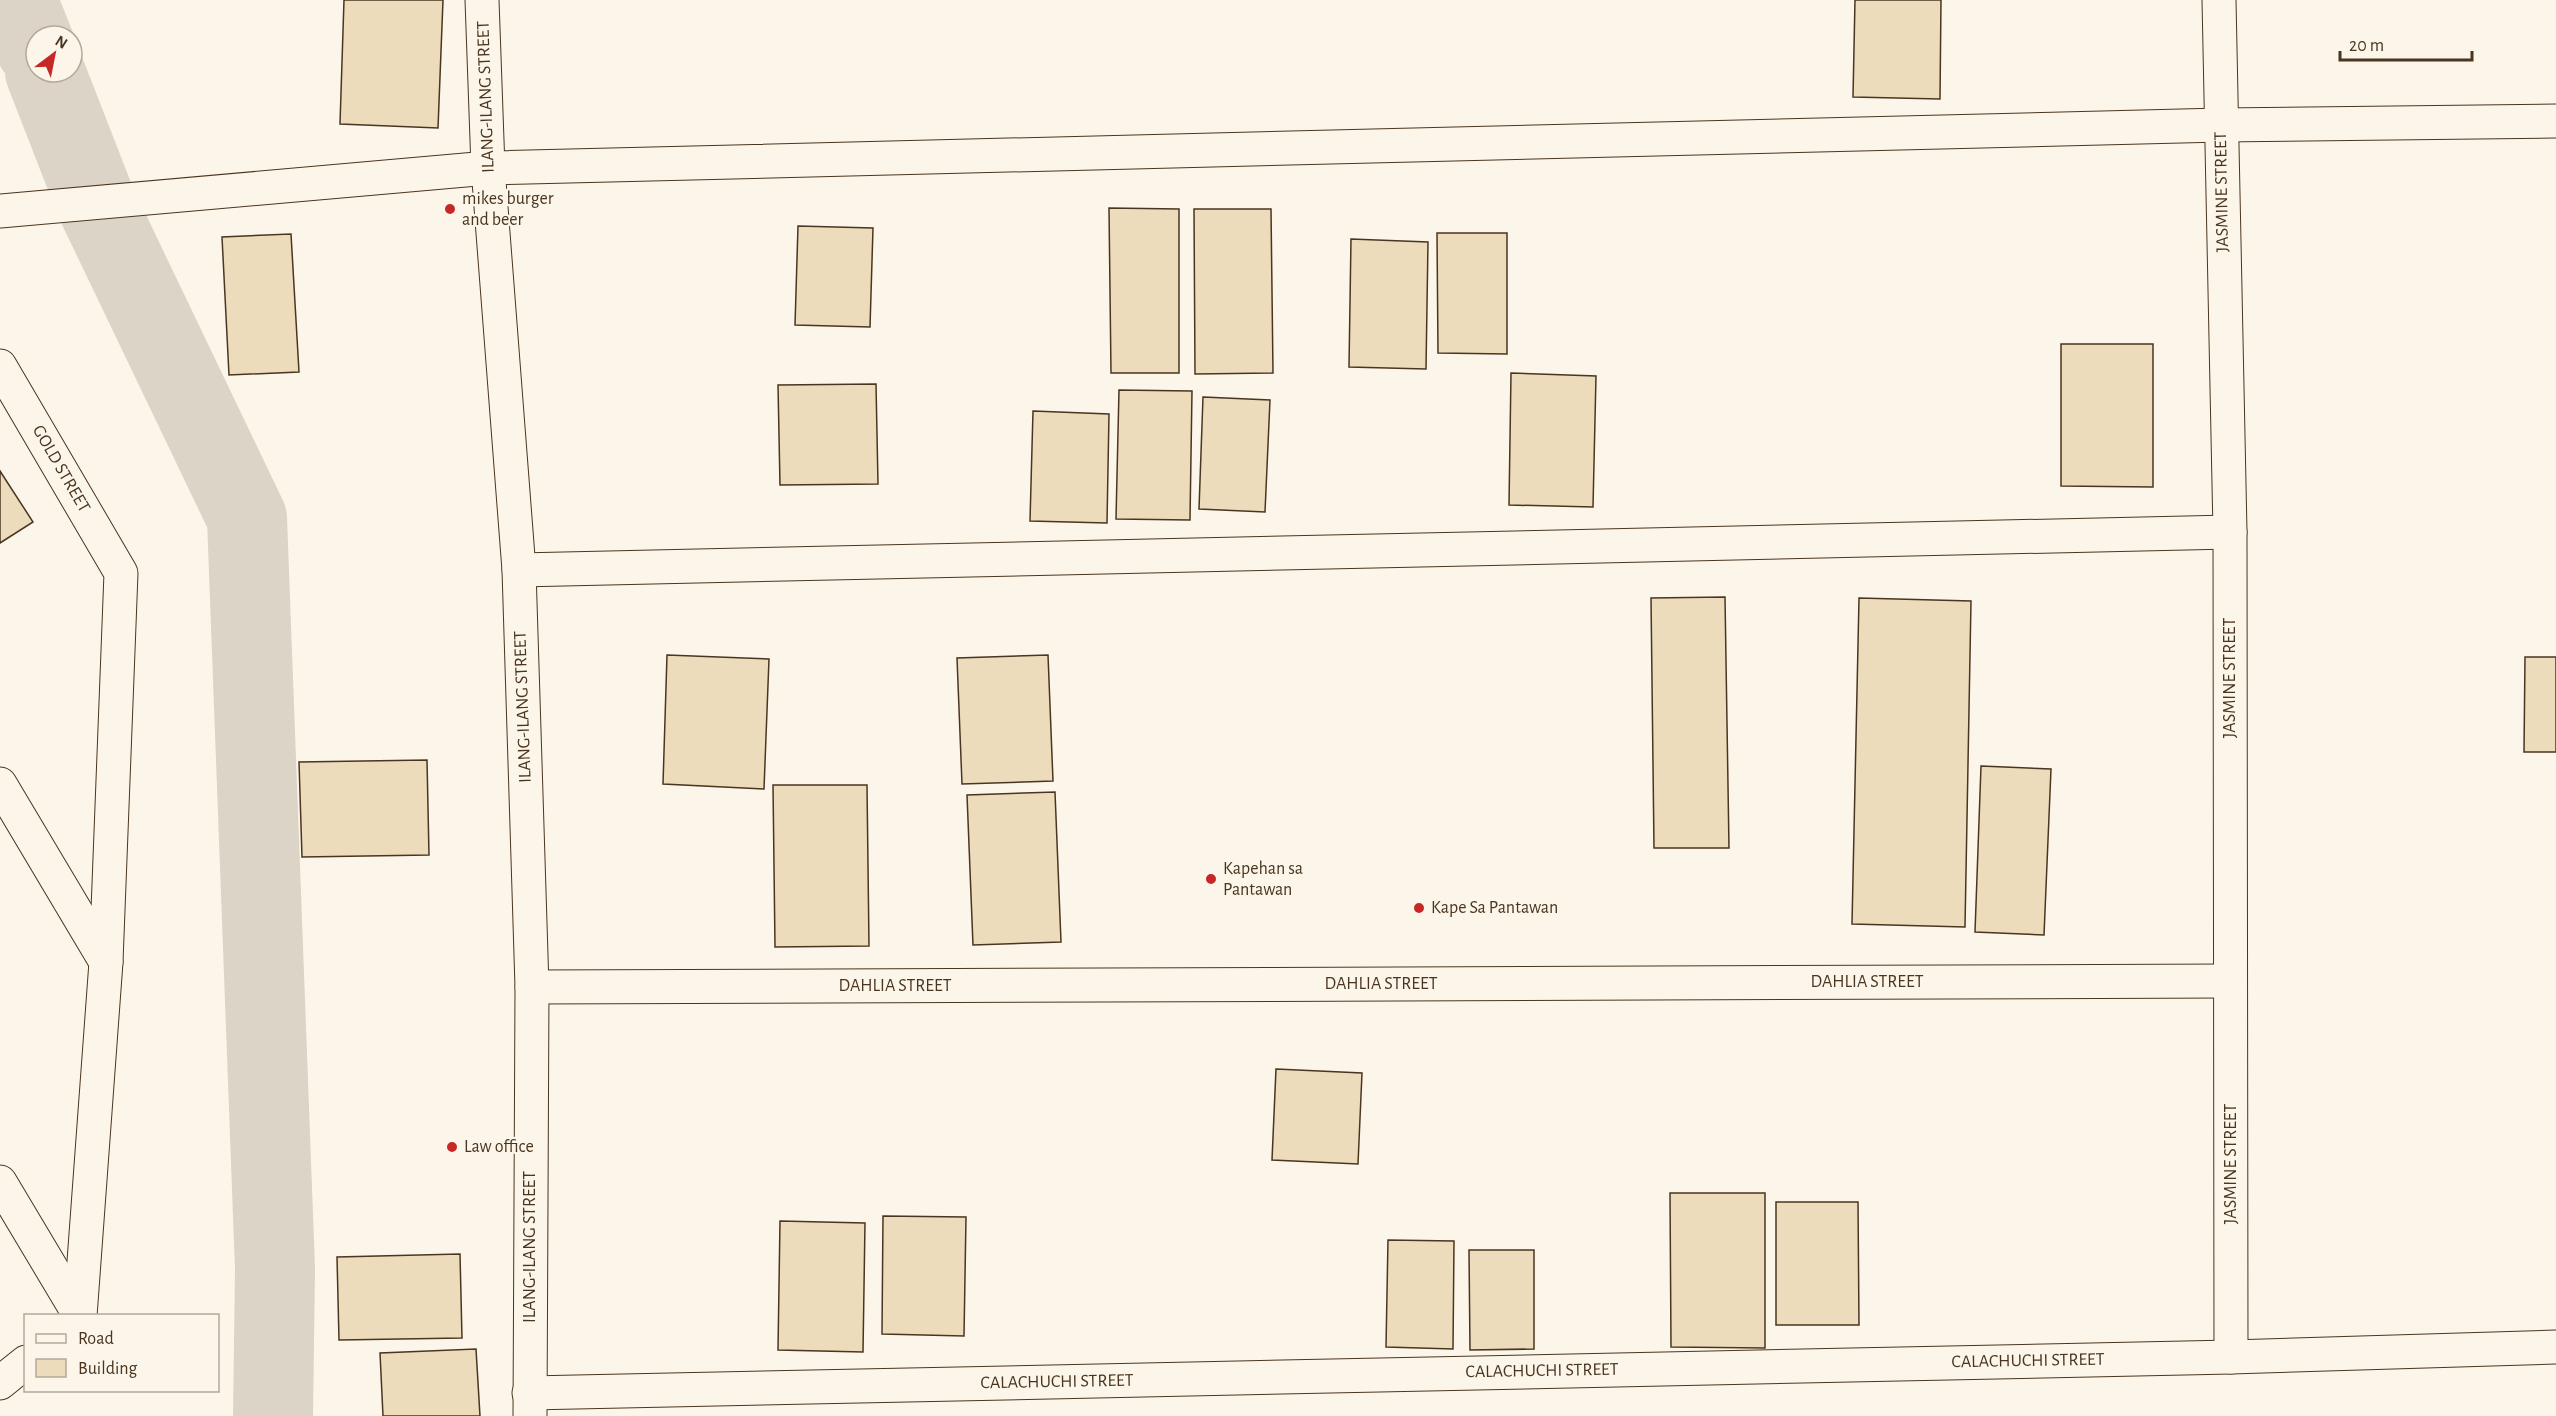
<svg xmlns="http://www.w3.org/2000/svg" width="2556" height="1416" viewBox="0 0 2556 1416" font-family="'Alegreya Sans',sans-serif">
	<rect width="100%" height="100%" fill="#fbf6e9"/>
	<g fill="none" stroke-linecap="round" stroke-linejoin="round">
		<g stroke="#dcd4c6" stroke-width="80">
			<path d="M17,0L36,48"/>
			<path d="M45,72L96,203L247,518L275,1269L273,1416"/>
		</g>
	</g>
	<g fill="#ecdcbc" stroke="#4a3520" stroke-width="1.5">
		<path d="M344,0H443L438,128L340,124Z"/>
		<path d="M1855,0H1941L1940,99L1853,97Z"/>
		<path d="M1109,208L1179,209V373H1111Z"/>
		<path d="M1194,209H1271L1273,373L1195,374Z"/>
		<path d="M798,226L873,228L870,327L795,325Z"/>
		<path d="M1437,233H1507V354L1438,353Z"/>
		<path d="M291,234L299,372L229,375L222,237Z"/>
		<path d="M1351,239L1428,242L1426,369L1349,367Z"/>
		<path d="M2061,344H2153V487L2061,486Z"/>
		<path d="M1511,373L1596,376L1593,507L1509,505Z"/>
		<path d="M876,384L878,484L780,485L778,385Z"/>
		<path d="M1119,390L1192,391L1190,520L1116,519Z"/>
		<path d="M1203,397L1270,400L1265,512L1199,509Z"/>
		<path d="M1033,411L1109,414L1107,523L1030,521Z"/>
		<path d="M0,471L33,522L0,543Z"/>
		<path d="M1725,597L1729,848H1654L1651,598Z"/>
		<path d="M1859,598L1971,601L1965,927L1852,924Z"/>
		<path d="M667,655L769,659L764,789L663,784Z"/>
		<path d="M1048,655L1053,781L962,784L957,658Z"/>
		<path d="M2525,657H2556V752H2524Z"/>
		<path d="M427,760L429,855L302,857L299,762Z"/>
		<path d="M1981,766L2051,769L2044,935L1975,932Z"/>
		<path d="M773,785H867L869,946L775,947Z"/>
		<path d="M1055,792L1061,942L973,945L967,795Z"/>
		<path d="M1276,1069L1362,1073L1358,1164L1272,1160Z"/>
		<path d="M1670,1193H1765V1348L1671,1347Z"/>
		<path d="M1776,1202H1858L1859,1325H1776Z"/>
		<path d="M883,1216L966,1217L964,1336L882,1334Z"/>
		<path d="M780,1221L865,1223L863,1352L778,1350Z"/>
		<path d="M1388,1240L1454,1241L1453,1349L1386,1347Z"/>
		<path d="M1469,1250H1534V1349L1470,1350Z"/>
		<path d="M460,1254L462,1338L339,1340L337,1257Z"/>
		<path d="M476,1349L480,1416H383L380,1353Z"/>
	</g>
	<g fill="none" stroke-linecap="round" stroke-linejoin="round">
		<g stroke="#4a3520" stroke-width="35">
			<g id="minor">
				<path d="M482,0L488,168L519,570L532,987L530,1416"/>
				<path d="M2219,0L2230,532L2231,1357"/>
				<path d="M0,211L488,168L2221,125L2556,121"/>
				<path d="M0,366L121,573L106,962L80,1316"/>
				<path d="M519,570L2230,532"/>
				<path d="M0,784L106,962"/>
				<path d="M532,987L2230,981"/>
				<path d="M0,1182L80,1316"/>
				<path d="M0,1383L26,1362"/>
				<path d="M529,1393L2231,1357L2556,1347"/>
			</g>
		</g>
		<use href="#minor" stroke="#fbf6e9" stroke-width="33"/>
	</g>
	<g fill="#c62828" stroke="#fbf6e9" stroke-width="2">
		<circle cx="450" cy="209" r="6"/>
		<circle cx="1211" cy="879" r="6"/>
		<circle cx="1419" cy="908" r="6"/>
		<circle cx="452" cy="1147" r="6"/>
	</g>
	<g text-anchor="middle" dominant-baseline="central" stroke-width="4.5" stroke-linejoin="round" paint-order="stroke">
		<g font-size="18" fill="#4a3520" stroke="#fbf6e9">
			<text transform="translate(486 97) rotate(-92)">ILANG-ILANG STREET</text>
			<text transform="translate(2222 192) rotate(-91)">JASMINE STREET</text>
			<text transform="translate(61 469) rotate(60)">GOLD STREET</text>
			<text transform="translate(2230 678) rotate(-90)">JASMINE STREET</text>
			<text transform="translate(523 707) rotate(-92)">ILANG-ILANG STREET</text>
			<text x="1867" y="982">DAHLIA STREET</text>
			<text x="1381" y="984">DAHLIA STREET</text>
			<text x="895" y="986">DAHLIA STREET</text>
			<text transform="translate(2231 1164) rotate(-90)">JASMINE STREET</text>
			<text transform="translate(530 1247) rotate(-90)">ILANG-ILANG STREET</text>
			<text transform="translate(2028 1361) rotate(-1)">CALACHUCHI STREET</text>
			<text transform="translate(1542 1371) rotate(-1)">CALACHUCHI STREET</text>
			<text transform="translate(1057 1382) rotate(-1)">CALACHUCHI STREET</text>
		</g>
		<g font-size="18" fill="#4a3520" stroke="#fbf6e9" text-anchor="start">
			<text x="462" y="199">mikes burger<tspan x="462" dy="21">and beer</tspan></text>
			<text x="1223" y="869">Kapehan sa<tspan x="1223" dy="21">Pantawan</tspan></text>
			<text x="1431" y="908">Kape Sa Pantawan</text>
			<text x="464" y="1147">Law office</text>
		</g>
	</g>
	<rect x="24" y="1314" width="195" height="78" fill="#fbf6e9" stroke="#b4a999" stroke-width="1.5"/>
	<rect x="36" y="1334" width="30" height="9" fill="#fbf6e9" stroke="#b4a999" stroke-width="1.5"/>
	<text x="78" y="1344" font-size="18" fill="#4a3520">Road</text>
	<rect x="36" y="1359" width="30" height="18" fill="#ecdcbc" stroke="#b4a999" stroke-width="1.5"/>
	<text x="78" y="1374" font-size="18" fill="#4a3520">Building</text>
	<g transform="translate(54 54) rotate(32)"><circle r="28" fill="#fbf6e9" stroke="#b4a999" stroke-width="1.5"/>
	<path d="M0-4.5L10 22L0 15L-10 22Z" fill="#c62828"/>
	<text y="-9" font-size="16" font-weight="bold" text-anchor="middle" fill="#4a3520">N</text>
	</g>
	<path d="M2340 51v9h132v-9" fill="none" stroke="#4a3520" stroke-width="3"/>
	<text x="2349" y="51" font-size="18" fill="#4a3520" stroke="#fbf6e9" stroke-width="4.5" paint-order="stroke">20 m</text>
</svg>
